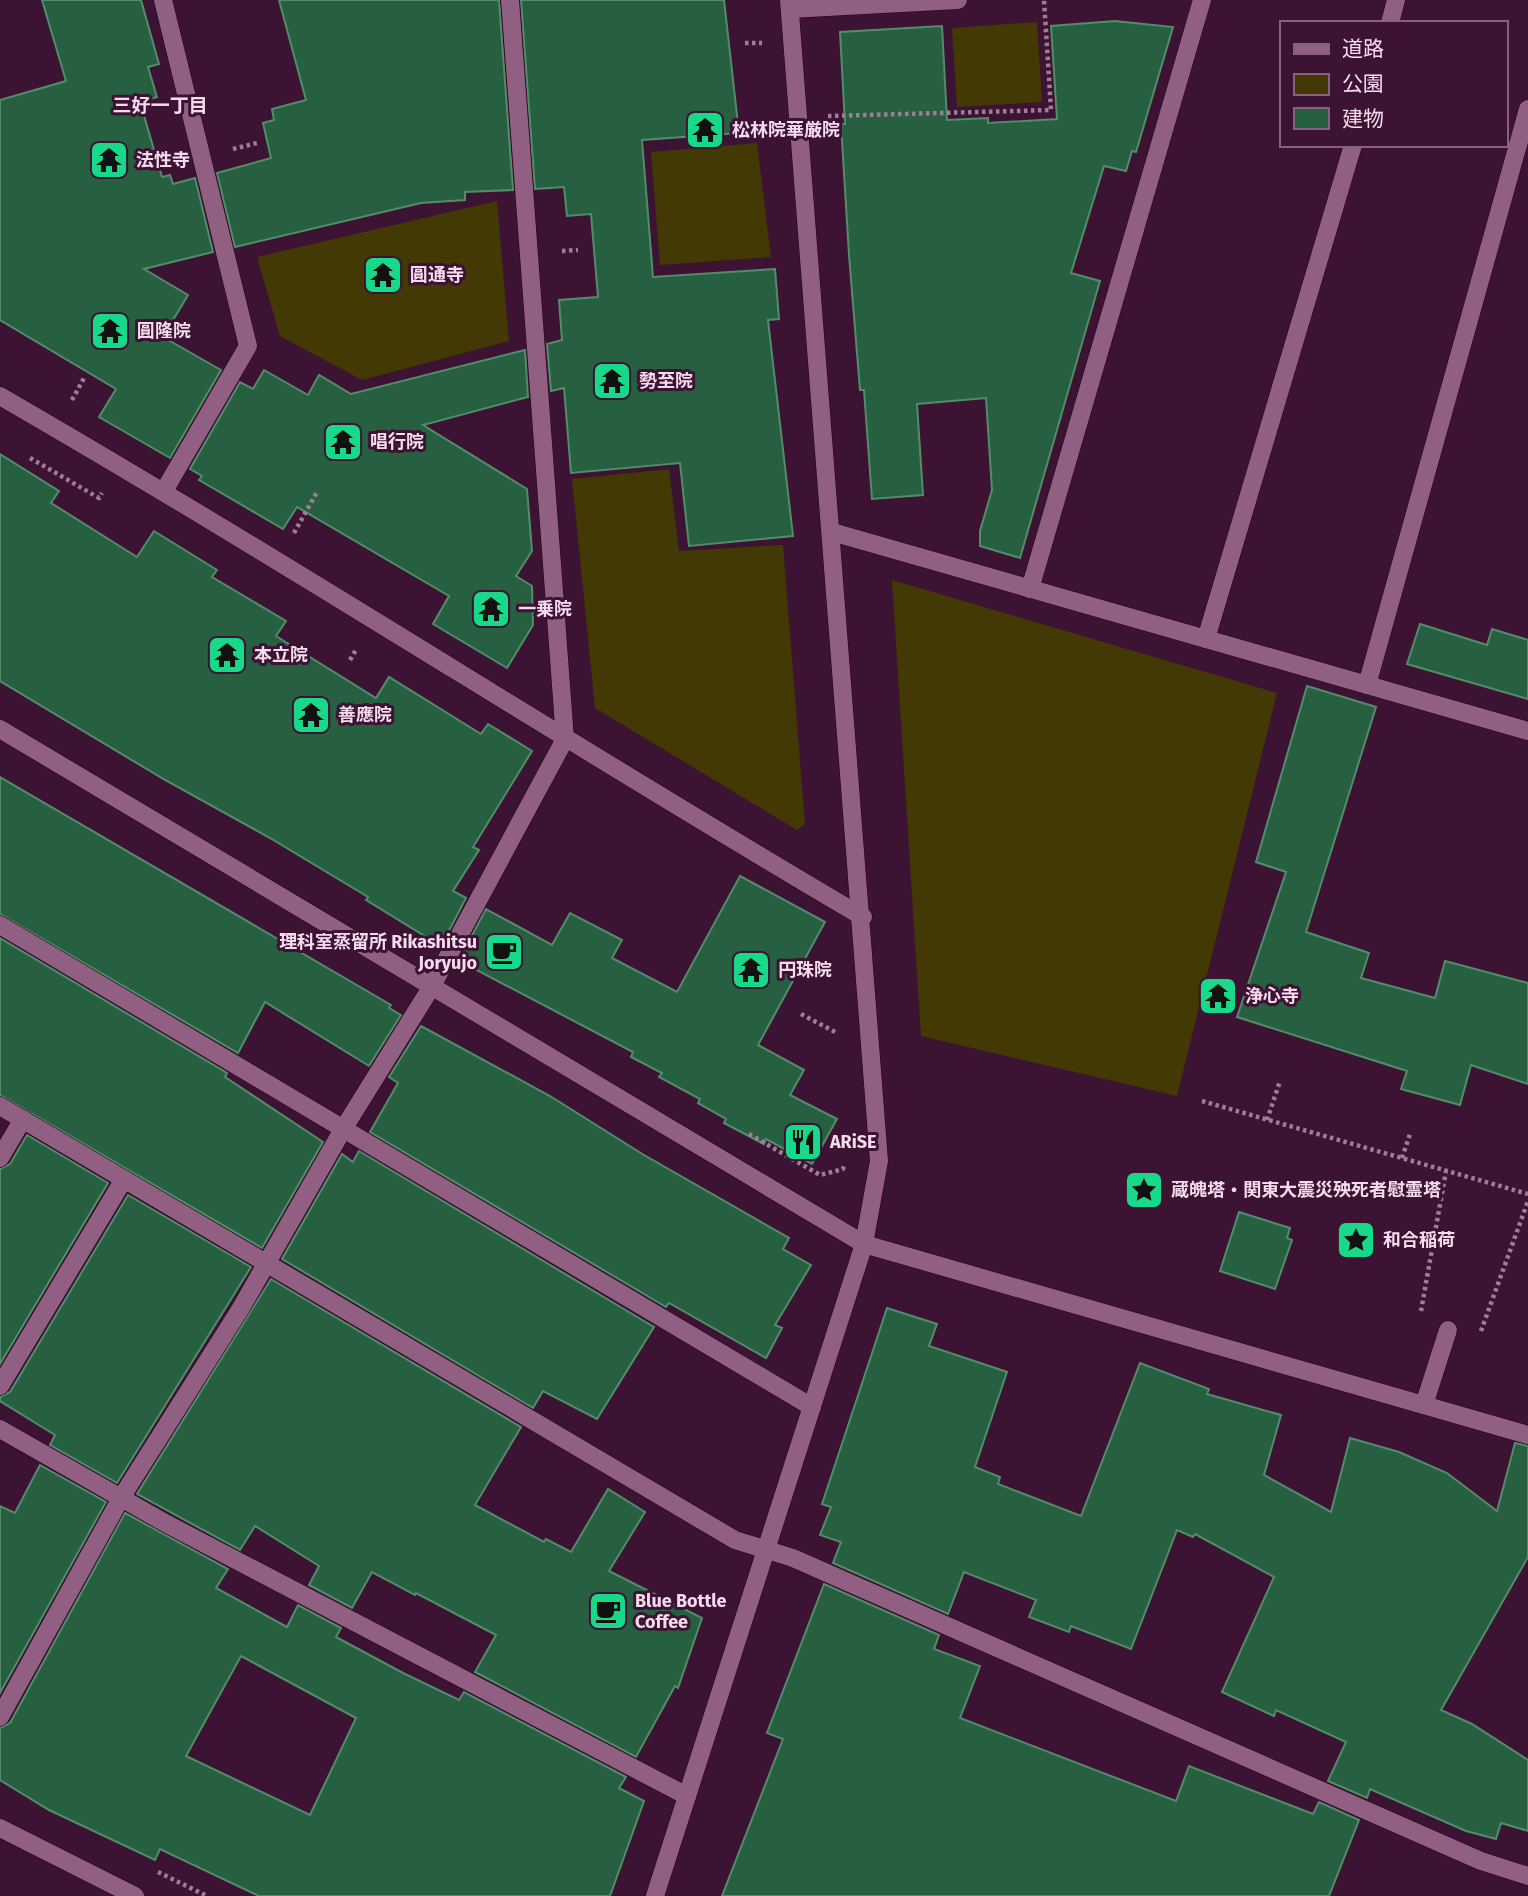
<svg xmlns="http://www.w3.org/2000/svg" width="1528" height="1896" viewBox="0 0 1528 1896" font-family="'Fira Sans','Noto Sans JP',sans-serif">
	<rect width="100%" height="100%" fill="#3c1333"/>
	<g fill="#433904">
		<path d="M1037,22L1042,102L957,107L952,28Z"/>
		<path d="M757,143L771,257L660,265L651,152Z"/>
		<path d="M497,201L509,341L362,380L280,336L257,257Z"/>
		<path d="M669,469L679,551L783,545L805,824L797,830L595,708L572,479Z"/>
		<path d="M892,580L1277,693L1177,1096L921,1036Z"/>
	</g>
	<g fill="#266041" stroke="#538c6b" stroke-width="2" fill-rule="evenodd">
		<path d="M42,0H141L159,64L148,67L157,97L140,102L162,177L170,175L173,184L195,178L213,252L144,269L188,295L163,337L221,370L170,458L99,417L116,389L0,320V100L66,81Z"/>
		<path d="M279,0H499L513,190L465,192V200L421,203L235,247L217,173L271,158L263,123L274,120L272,109L306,100Z"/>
		<path d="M521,0H724L739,133L642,140L653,277L775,269L779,319L768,320L793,536L689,546L680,463L571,473L564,388L551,391L547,344L562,340L559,300L598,297L591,214L567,216L564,187L535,189Z"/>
		<path d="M1115,21L1173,27L1136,152L1132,151L1126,171L1104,166L1071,273L1100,281L1020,558L980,546V531L992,490L986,398L917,404L923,495L872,499L864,390H860L849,255L841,124H845L840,32L942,26L947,120L988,118V123L1057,119L1051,26Z"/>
		<path d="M525,350L528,397L423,425L527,489L532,551L516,576L532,586L533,625L507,668L433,624L449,596L297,507L283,529L199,480L202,476L190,469L240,382L253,389L264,370L308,395L319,375L351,394Z"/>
		<path d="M0,454L59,491L51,503L137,557L154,531L217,570L212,577L286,621L276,636L376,698L389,677L481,734L488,724L532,751L473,847L479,850L453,891L466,898L441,946L366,900L368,897L270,838L165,780L0,681Z"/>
		<path d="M1420,624L1487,645L1492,629L1528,640V699L1407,664Z"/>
		<path d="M1307,686L1376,707L1306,932L1369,953L1361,978L1435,998L1445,961L1528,983V1084L1471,1065L1460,1105L1401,1089L1407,1071L1237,1017L1286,872L1256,862Z"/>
		<path d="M0,777L391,1005L389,1008L401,1015L369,1066L265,1002L238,1053L0,914Z"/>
		<path d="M740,876L825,922L758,1045L804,1070L790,1095L837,1119L812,1164L766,1139L764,1144L724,1123L726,1119L698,1103L700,1099L659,1077L662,1073L631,1057L633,1052L467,965L460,958L486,909L552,945L570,913L622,940L612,958L677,992Z"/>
		<path d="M0,938L227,1073L225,1077L323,1142L262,1248L0,1095Z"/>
		<path d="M421,1026L550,1096L644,1155L789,1238L783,1249L811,1265L775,1325L782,1328L766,1358L669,1303L666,1307L370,1132L398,1083L389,1077Z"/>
		<path d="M27,1135L108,1183L0,1364V1169L10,1164Z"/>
		<path d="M359,1151L654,1327L597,1419L543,1391L533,1408L282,1259L342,1154L353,1162Z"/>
		<path d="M128,1195L251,1267L117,1483L50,1445L55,1435L0,1401V1397L10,1392Z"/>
		<path d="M1239,1212L1290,1228L1287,1238L1292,1240L1275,1289L1220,1271Z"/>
		<path d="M271,1279L521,1427L475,1505L544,1542L546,1539L571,1552L608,1489L645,1512L609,1571L702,1618L678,1688L675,1686L636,1757L475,1672L496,1635L416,1593L415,1595L372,1572L352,1608L309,1585L319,1566L255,1526L240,1550L137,1494Z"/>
		<path d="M887,1308L937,1324L929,1346L1007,1372L975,1467L1000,1477L998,1484L1081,1516L1140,1363L1209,1389L1207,1394L1281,1415L1264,1475L1331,1512L1350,1438L1399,1452L1447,1473L1497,1511L1515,1443L1528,1446V1557L1441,1710L1472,1724L1528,1760V1831L1501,1823L1496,1839L1466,1831L1370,1789L1367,1798L1328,1781L1346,1742L1276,1710L1274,1716L1222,1692L1274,1577L1195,1534L1193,1537L1177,1530L1131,1649L1071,1626L1069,1632L1029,1617L1036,1600L964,1572L948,1614L833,1563L841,1542L820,1535L831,1507L822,1504Z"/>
		<path d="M40,1465L106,1502L0,1693V1506L15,1513Z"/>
		<path d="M125,1513L228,1569L216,1588L287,1627L298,1605L341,1628L336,1637L403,1673L459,1700L464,1692L626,1777L619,1788L644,1801L610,1896H259L160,1849L155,1860L49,1810L0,1780V1728L10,1723ZM241,1656L356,1718L310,1815L186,1756Z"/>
		<path d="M824,1584L939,1635L934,1649L980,1666L960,1718L1176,1801L1189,1766L1313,1814L1319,1802L1359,1820L1329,1896H722L783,1739L767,1733Z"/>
	</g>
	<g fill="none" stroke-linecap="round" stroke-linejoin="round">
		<g stroke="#21001a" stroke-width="19">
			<g id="minor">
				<path d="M163,0L248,346L164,491"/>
				<path d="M790,9L958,0"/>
				<path d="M1390,23L1396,0"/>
				<path d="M0,396C291,564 573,747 863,917"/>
				<path d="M832,532L1528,731"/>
				<path d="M1030,589L1202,0"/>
				<path d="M1206,639L1353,145"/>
				<path d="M1367,685L1528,109"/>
				<path d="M0,729L864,1244L1528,1435"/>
				<path d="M0,925L812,1407"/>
				<path d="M0,1106L735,1540L793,1558L1481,1861L1528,1876"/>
				<path d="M0,1158L23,1119"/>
				<path d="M0,1386L124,1179"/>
				<path d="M1424,1405L1448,1330"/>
				<path d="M0,1429L167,1524L687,1796"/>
				<path d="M0,1717L121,1498L241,1308L342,1131L432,986L565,739L510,0"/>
				<path d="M0,1828L135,1896"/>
				<path d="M655,1896L864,1244L879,1161L789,0"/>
			</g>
		</g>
		<g stroke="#9f7d96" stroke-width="4.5" stroke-dasharray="3.5 3.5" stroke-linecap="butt">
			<path d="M745,43H762"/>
			<path d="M828,116L1051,110L1044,0"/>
			<path d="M233,149L257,143"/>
			<path d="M562,251L578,250"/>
			<path d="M72,400L84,378"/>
			<path d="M30,458L99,498L102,493"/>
			<path d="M294,533L317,492"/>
			<path d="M350,660L357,648"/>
			<path d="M801,1014L837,1033"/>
			<path d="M1202,1101L1528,1194"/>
			<path d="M1267,1120L1280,1081"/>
			<path d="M749,1134L820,1175L843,1169L844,1165"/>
			<path d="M1402,1158L1410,1134"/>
			<path d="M1421,1311L1446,1171"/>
			<path d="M1481,1331L1528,1201"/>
			<path d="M158,1872L207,1896"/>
		</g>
		<use href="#minor" stroke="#905f82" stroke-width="18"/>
	</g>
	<defs>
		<g id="temple-square" transform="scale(2.0125)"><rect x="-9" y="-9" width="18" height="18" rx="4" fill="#18d989" stroke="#3c1333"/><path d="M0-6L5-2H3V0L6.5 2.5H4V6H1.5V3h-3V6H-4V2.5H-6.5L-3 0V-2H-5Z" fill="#111"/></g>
		<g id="cafe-square" transform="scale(2.0125)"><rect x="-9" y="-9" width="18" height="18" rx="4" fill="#18d989" stroke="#3c1333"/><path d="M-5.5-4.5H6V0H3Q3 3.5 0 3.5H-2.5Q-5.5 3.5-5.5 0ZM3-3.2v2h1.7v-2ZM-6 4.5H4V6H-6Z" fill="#111"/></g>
		<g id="restaurant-square" transform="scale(2.0125)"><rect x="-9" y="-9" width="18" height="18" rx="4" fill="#18d989" stroke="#3c1333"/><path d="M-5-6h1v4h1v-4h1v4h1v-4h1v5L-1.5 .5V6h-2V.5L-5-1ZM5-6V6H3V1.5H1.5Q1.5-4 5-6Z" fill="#111"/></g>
		<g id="sight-square" transform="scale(2.0125)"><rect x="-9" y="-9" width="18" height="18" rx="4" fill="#18d989" stroke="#3c1333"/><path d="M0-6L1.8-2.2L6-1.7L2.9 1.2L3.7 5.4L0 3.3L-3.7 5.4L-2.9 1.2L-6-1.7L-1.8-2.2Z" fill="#111"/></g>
	</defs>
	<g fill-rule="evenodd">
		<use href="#temple-square" x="705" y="130"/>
		<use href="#temple-square" x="109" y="160"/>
		<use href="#temple-square" x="383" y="275"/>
		<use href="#temple-square" x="110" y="331"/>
		<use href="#temple-square" x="612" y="381"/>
		<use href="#temple-square" x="343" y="442"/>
		<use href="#temple-square" x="491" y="609"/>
		<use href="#temple-square" x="227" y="655"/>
		<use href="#temple-square" x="311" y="715"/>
		<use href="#cafe-square" x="504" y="952"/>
		<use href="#temple-square" x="751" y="970"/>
		<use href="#temple-square" x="1218" y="996"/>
		<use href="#restaurant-square" x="803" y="1142"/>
		<use href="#sight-square" x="1144" y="1190"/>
		<use href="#sight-square" x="1356" y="1240"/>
		<use href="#cafe-square" x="608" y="1611"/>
	</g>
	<g text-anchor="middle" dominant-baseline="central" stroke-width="6" stroke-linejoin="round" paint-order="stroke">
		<g font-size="18" font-weight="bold" fill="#f6daed" stroke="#3c1333" text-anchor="start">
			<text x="732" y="130">松林院華厳院</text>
			<text x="136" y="160">法性寺</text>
			<text x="410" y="275">圓通寺</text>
			<text x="137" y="331">圓隆院</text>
			<text x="639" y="381">勢至院</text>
			<text x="370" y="442">唱行院</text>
			<text x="518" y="609">一乗院</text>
			<text x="254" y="655">本立院</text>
			<text x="338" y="715">善應院</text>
			<text x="477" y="942" text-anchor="end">理科室蒸留所 Rikashitsu<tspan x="477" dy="21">Joryujo</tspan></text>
			<text x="778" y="970">円珠院</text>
			<text x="1245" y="996">浄心寺</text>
			<text x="830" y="1142">ARiSE</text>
			<text x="1171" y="1190">蔵魄塔・関東大震災殃死者慰霊塔</text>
			<text x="1383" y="1240">和合稲荷</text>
			<text x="635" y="1601">Blue Bottle<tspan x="635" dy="21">Coffee</tspan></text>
		</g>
		<g font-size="19" font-weight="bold" fill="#f6daed" stroke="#3c1333">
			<text x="160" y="105">三好一丁目</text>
		</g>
	</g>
	<rect x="1280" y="21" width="228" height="126" fill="#3c1333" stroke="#86637d" stroke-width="2"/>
	<rect x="1294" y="44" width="35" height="10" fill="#905f82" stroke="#86637d" stroke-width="2"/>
	<text x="1342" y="56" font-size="21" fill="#f6daed">道路</text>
	<rect x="1294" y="74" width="35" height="21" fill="#433904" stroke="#86637d" stroke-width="2"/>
	<text x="1342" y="91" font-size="21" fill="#f6daed">公園</text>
	<rect x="1294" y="108" width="35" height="21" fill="#266041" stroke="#86637d" stroke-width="2"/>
	<text x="1342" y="126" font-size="21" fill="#f6daed">建物</text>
</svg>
